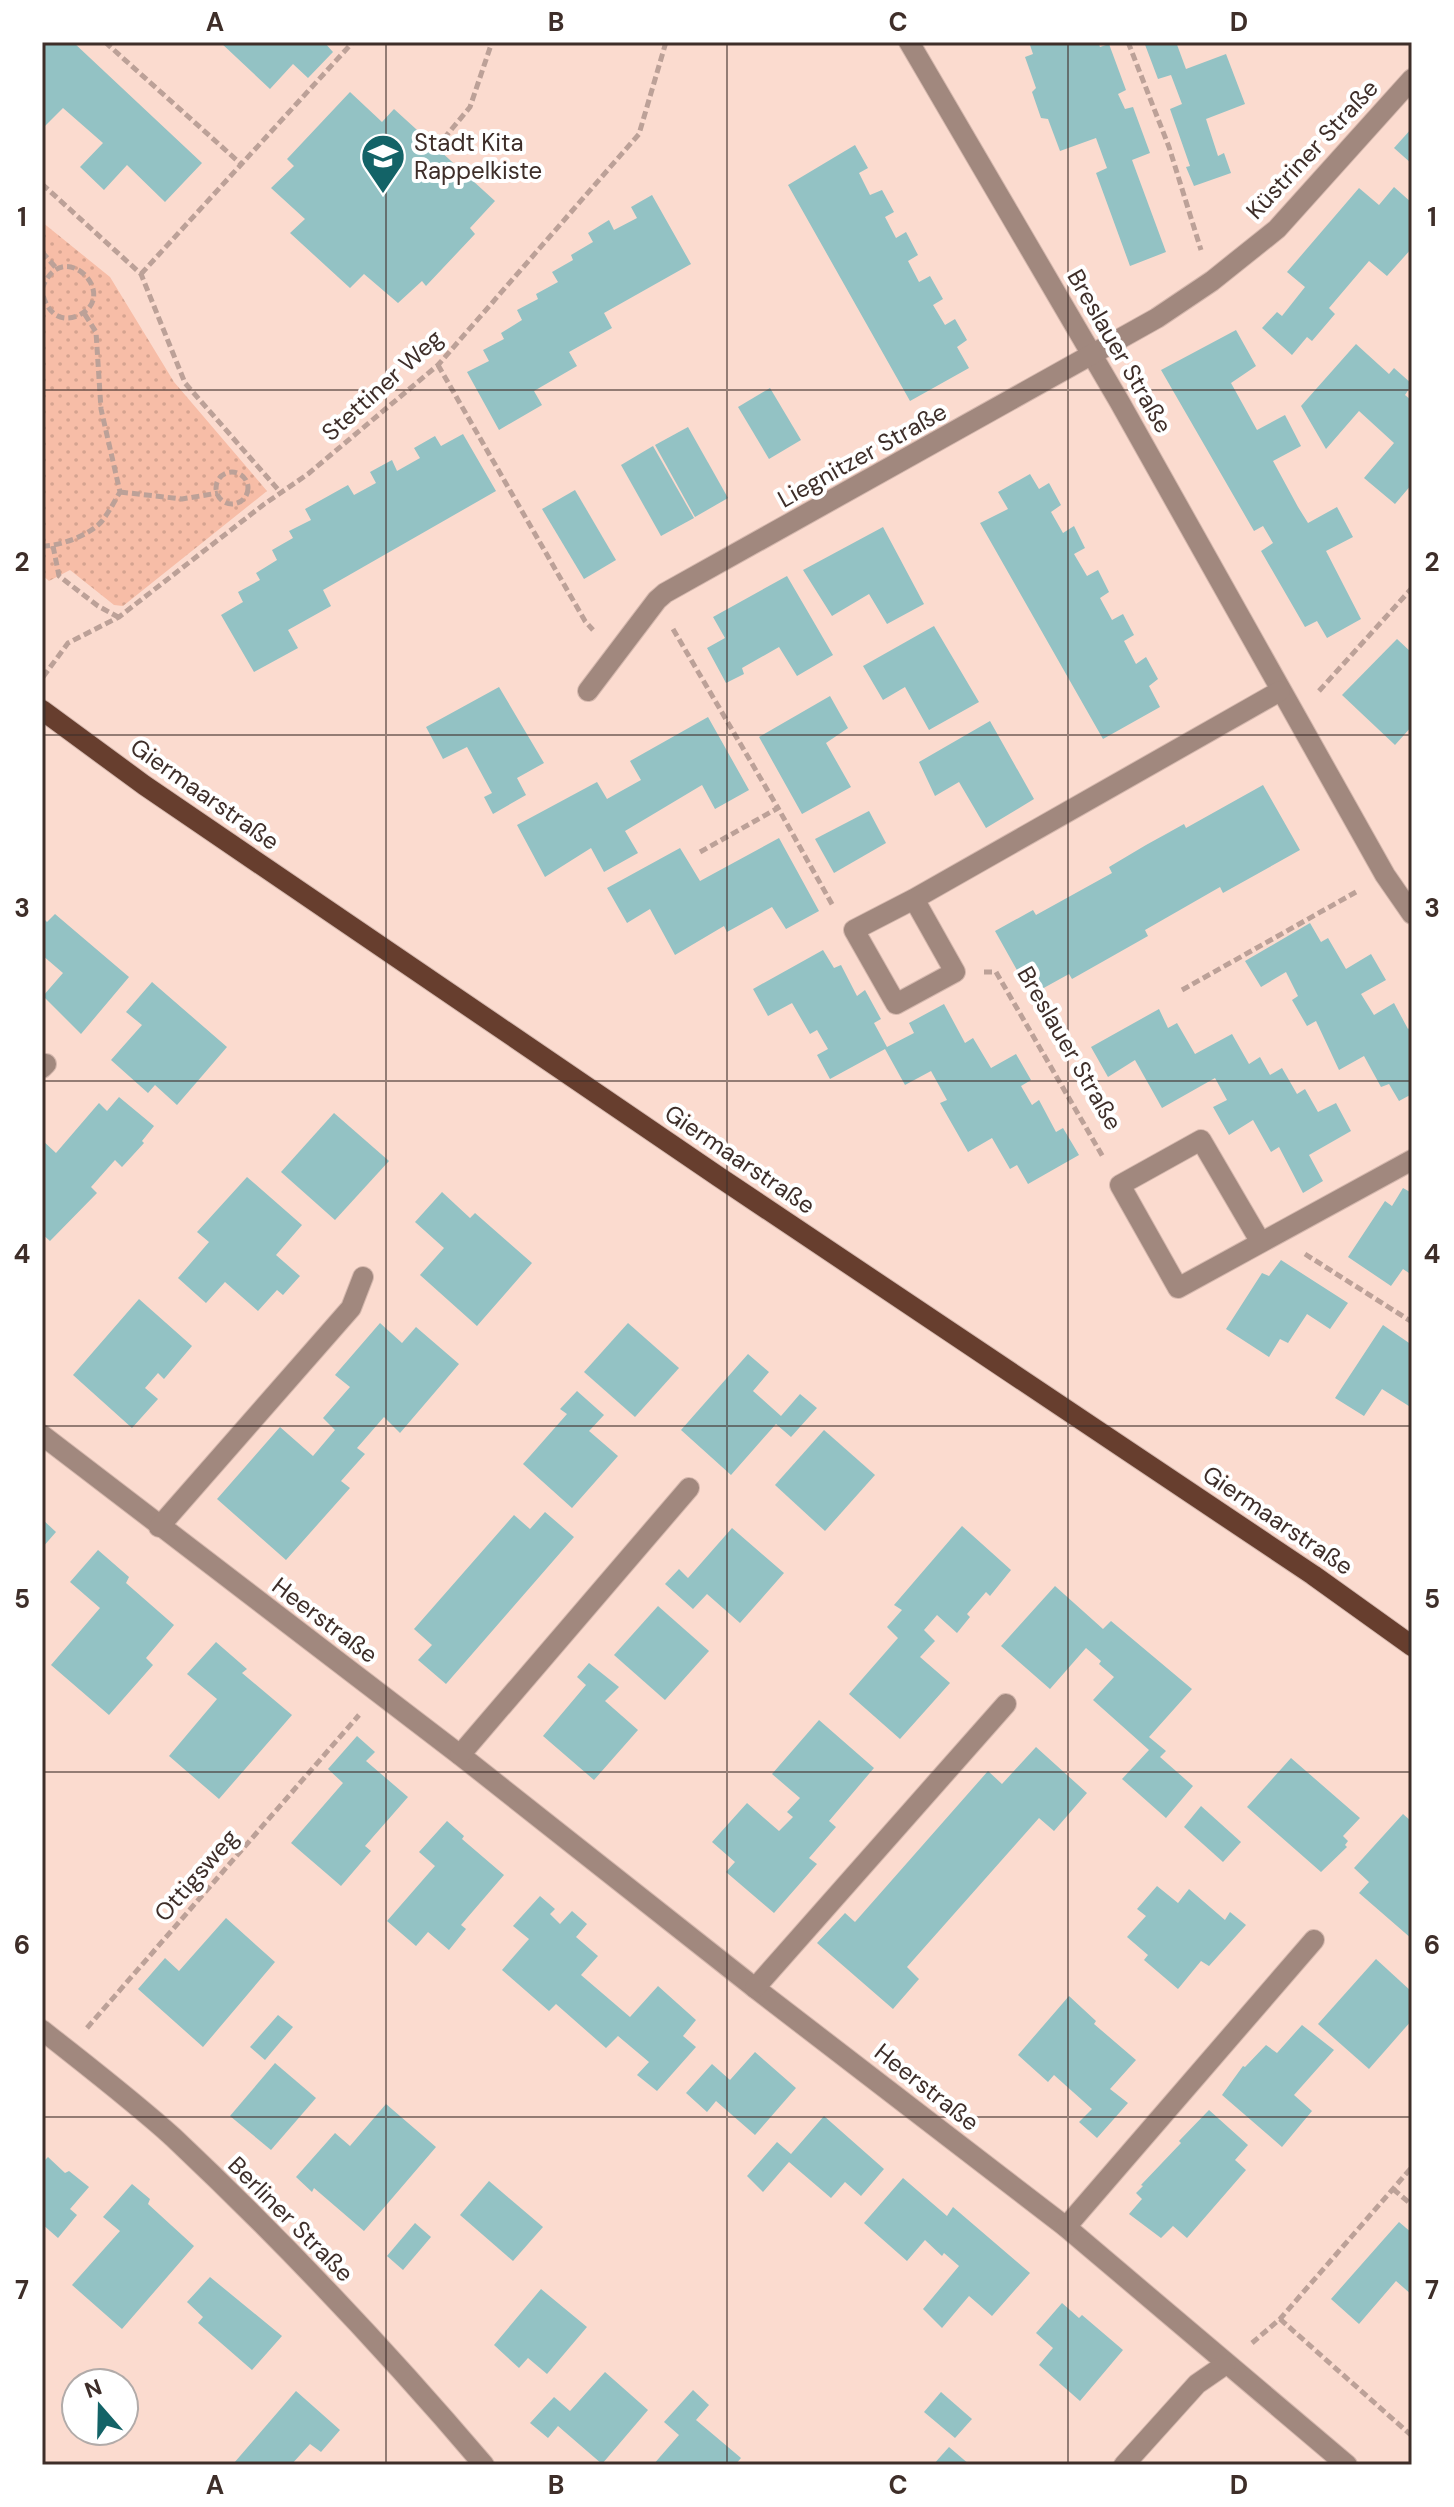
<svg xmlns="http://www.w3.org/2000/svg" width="1454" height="2507" viewBox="0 0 1454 2507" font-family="'DM Sans',sans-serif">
	<defs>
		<pattern id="green-dots" width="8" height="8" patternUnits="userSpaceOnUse" patternTransform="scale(2)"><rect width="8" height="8" fill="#f7bda7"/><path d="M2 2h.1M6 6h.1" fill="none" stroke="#d5a390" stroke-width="1.8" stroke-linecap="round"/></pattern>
	</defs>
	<rect width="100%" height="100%" fill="#fbdbcf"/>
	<path fill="url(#green-dots)" d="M42,222L110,277L174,382L267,491L123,606L114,605L70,570L49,581L42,575Z"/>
	<g fill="#93c2c4">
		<path d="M42,42H73L202,163L165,202L127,165L104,190L80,167L103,143L63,108L42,129Z"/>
		<path d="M220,42H324L333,52L308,78L293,64L270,89Z"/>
		<path d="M1029,42H1098L1100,47L1109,44L1126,90L1118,94L1125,109L1133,107L1150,153L1132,160L1166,252L1130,266L1096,173L1107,168L1096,138L1060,151L1048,119L1041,118L1032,92L1036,88L1025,57L1033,54Z"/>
		<path d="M1144,42H1176L1186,69L1226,54L1245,104L1206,119L1218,156L1224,153L1231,173L1194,186L1186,167L1190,166L1170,109L1182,104L1171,75L1158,79Z"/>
		<path d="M350,92L382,122L394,109L495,201L470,228L475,234L426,286L422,281L398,303L364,274L350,288L290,233L305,219L271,188L294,166L287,159Z"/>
		<path d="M1412,128V164L1394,148Z"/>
		<path d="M855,145L868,168L859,173L870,195L882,190L894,212L885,217L896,238L906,232L918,255L908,261L919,282L930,276L943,299L933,305L945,325L955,319L967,340L957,347L969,368L910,401L788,185Z"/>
		<path d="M1394,187L1412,203V248L1387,276L1369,261L1329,308L1335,314L1312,341L1307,337L1292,355L1262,328L1277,312L1282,316L1305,287L1287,272L1359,188L1379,205Z"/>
		<path d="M652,195L691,264L604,313L612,328L569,352L577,366L534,391L542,405L499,430L467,372L489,361L483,350L504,339L501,333L522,320L517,310L538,299L536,294L558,282L552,272L573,260L571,255L593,242L588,233L609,220L614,230L637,218L631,207Z"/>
		<path d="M1236,330L1256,366L1231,383L1257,430L1285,415L1301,446L1273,461L1298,507L1308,523L1337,507L1353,537L1326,551L1361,619L1327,638L1317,621L1305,627L1261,551L1273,543L1263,526L1254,531L1161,370Z"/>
		<path d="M1356,344L1389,374L1394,368L1412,384L1405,395L1412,401V484L1395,504L1364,478L1394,443L1359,411L1326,449L1301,406Z"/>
		<path d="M770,388L801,440L769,459L738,407Z"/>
		<path d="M688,427L728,498L695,517L655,445Z"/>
		<path d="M463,434L496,491L323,590L331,606L288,630L298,648L254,672L221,615L243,602L238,592L260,580L256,573L277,560L272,550L293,538L289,531L311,520L305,509L348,485L354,495L376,483L370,472L392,460L397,471L420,458L414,448L435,436L441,446Z"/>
		<path d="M653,446L694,518L661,536L621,465Z"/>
		<path d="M1030,474L1039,489L1049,483L1061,505L1051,512L1063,533L1074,526L1085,548L1074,554L1087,576L1098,570L1109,592L1100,598L1112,620L1123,614L1134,635L1124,641L1136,664L1146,657L1158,679L1149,686L1160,707L1103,739L980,523L1008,509L998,492Z"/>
		<path d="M575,490L616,560L584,579L542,509Z"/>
		<path d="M883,527L924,604L887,624L869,594L832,616L803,570Z"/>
		<path d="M787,576L833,655L797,676L779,647L742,668L744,674L726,683L707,648L725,638L713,617Z"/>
		<path d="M934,626L979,702L929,730L905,687L883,700L863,666Z"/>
		<path d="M1397,639L1412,653V726L1395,745L1342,695Z"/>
		<path d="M499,687L544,763L517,778L526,795L493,814L484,797L492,793L467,747L443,759L426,727Z"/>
		<path d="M830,696L848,728L826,743L851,787L802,814L759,737Z"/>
		<path d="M708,717L749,790L715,809L702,785L625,831L638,853L604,872L591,848L545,877L517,825L597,782L607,799L623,790L641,780L630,761Z"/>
		<path d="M990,721L1034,799L986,828L959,782L935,796L919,762Z"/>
		<path d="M1263,785L1300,850L1223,893L1220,887L1145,930L1148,936L1072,979L1069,974L1031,995L995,931L1033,910L1036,915L1112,873L1109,867L1146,845L1184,824L1186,828Z"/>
		<path d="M869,811L886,843L834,873L815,839Z"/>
		<path d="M779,838L819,911L786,929L772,907L727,932L724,926L675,955L650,909L627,923L607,888L680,848L700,881Z"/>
		<path d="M55,914L129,977L81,1034L43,996L63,973L42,955V917L47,922Z"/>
		<path d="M1310,923L1321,942L1328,938L1346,969L1371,954L1386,980L1361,994L1374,1015L1394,1003L1408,1029L1412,1026V1094L1399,1101L1389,1084L1381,1087L1364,1056L1339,1070L1316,1021L1307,1026L1292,1000L1298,996L1286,972L1261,987L1245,961Z"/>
		<path d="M823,950L834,968L841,965L857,996L865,990L881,1019L874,1023L887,1047L914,1033L909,1023L944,1004L965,1043L973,1038L991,1068L1016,1054L1031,1080L1021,1086L1032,1105L1039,1100L1056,1132L1063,1128L1079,1155L1028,1184L1017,1165L1010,1169L992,1138L968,1152L940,1103L947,1100L931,1071L905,1085L885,1049L830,1079L817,1055L828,1049L817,1030L810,1034L792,1003L768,1016L753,989Z"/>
		<path d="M152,982L227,1047L177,1105L155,1085L148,1093L111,1060L142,1025L126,1012Z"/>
		<path d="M1159,1009L1168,1028L1177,1023L1195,1054L1232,1034L1249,1064L1260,1057L1270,1075L1282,1068L1297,1094L1305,1089L1318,1112L1336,1103L1351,1131L1309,1155L1323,1181L1303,1193L1279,1147L1271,1152L1253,1120L1229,1135L1213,1107L1227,1100L1215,1078L1162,1108L1135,1060L1108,1077L1091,1047Z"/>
		<path d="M119,1097L154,1126L142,1141L144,1143L122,1167L115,1160L91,1187L97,1193L50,1241L42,1234V1140L56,1153L99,1103L107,1111Z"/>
		<path d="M334,1113L389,1161L335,1220L281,1172Z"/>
		<path d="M247,1177L302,1225L276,1255L300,1276L283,1295L277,1290L258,1311L225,1282L206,1303L178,1278L209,1242L197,1232Z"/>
		<path d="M1403,1188L1412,1193V1268L1409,1273L1403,1269L1391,1286L1348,1257L1385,1201L1392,1206Z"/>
		<path d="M442,1192L470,1218L475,1213L532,1263L477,1326L420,1275L444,1248L415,1222Z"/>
		<path d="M1281,1260L1348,1303L1330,1329L1307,1314L1288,1343L1280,1339L1269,1357L1226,1329L1262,1273L1269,1276Z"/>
		<path d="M139,1299L192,1346L164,1379L158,1373L145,1388L158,1399L132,1428L73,1375Z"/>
		<path d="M380,1323L402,1343L416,1327L459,1364L400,1433L384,1417L357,1448L365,1454L341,1481L350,1488L286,1560L217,1499L280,1427L313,1456L335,1430L323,1418L350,1387L335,1375Z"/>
		<path d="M628,1323L679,1368L635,1417L584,1372Z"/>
		<path d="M1383,1325L1412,1345V1408L1382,1389L1364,1416L1335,1398Z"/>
		<path d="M748,1354L769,1372L753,1391L781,1416L800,1394L817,1408L791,1437L776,1424L731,1475L681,1430Z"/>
		<path d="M577,1391L604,1415L589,1431L618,1456L572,1508L523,1464L567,1414L560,1409Z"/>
		<path d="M824,1430L875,1475L825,1531L775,1485Z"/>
		<path d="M545,1512L574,1537L446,1684L418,1660L432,1645L414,1629L514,1515L530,1529Z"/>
		<path d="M42,1519L56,1532L42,1548Z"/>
		<path d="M962,1526L1011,1570L990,1596L986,1592L967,1614L970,1617L957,1633L937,1615L924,1630L935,1641L920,1657L950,1683L900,1739L849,1694L898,1638L887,1627L902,1610L894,1605Z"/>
		<path d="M732,1528L784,1573L740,1623L707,1594L693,1609L665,1584L679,1569L688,1578Z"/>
		<path d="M98,1550L129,1577L126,1583L174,1625L146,1658L153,1665L109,1715L51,1665L100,1608L70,1582Z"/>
		<path d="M1055,1586L1103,1629L1111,1621L1192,1689L1149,1737L1166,1751L1160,1757L1193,1786L1166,1818L1122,1779L1149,1750L1093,1700L1114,1677L1099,1664L1101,1661L1086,1648L1050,1689L1001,1646Z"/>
		<path d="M658,1606L709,1651L665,1700L614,1655Z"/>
		<path d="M216,1642L247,1669L242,1673L292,1715L219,1799L169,1756L217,1699L187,1674Z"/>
		<path d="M589,1663L619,1687L605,1701L638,1730L594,1780L543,1736L586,1685L577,1677Z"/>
		<path d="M819,1720L874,1768L829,1821L836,1827L809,1858L817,1864L774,1913L726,1872L735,1862L712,1842L747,1803L779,1831L793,1817L787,1812L800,1798L772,1774Z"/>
		<path d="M357,1736L375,1752L366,1761L408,1797L365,1846L371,1851L341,1886L291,1843L343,1783L328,1769Z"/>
		<path d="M1036,1747L1087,1793L1054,1831L1039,1818L907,1967L919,1979L893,2009L817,1943L845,1913L855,1922L988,1771L1002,1784Z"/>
		<path d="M1291,1758L1360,1818L1343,1836L1348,1841L1345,1845L1347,1847L1321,1872L1247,1807Z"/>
		<path d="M1201,1806L1241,1842L1223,1862L1184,1827Z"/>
		<path d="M1403,1814L1412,1822V1939L1359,1893L1369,1882L1354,1868Z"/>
		<path d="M447,1821L464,1836L462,1839L504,1875L461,1925L466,1929L449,1950L428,1932L416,1946L387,1921L435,1866L419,1852Z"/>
		<path d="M1157,1886L1178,1903L1189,1889L1225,1920L1230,1912L1246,1925L1209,1966L1201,1961L1178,1989L1144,1960L1148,1955L1127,1937L1146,1916L1137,1909Z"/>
		<path d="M540,1896L555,1909L550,1914L560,1924L572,1911L587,1924L576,1937L598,1956L581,1975L630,2017L658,1986L696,2020L683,2036L696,2047L657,2091L637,2075L649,2062L618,2036L606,2048L556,2004L549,2011L502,1970L529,1939L513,1926Z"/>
		<path d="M226,1918L275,1962L203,2047L138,1989L165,1958L179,1971Z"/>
		<path d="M1376,1959L1412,1992V2020L1369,2069L1318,2024Z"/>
		<path d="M1069,1996L1096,2021L1094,2024L1136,2060L1110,2089L1128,2103L1097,2138L1079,2122L1092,2109L1054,2075L1048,2082L1018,2055Z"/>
		<path d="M278,2015L293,2027L265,2060L250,2047Z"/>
		<path d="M1302,2025L1334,2050L1294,2095L1312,2111L1282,2147L1222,2095L1243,2066L1245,2067L1266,2045L1277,2053Z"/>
		<path d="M755,2052L796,2088L755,2135L716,2101L707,2112L686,2093L712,2064L730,2080Z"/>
		<path d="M275,2063L316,2098L271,2150L230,2116Z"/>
		<path d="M386,2104L436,2147L364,2231L314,2188L312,2192L296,2177L335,2133L350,2146Z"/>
		<path d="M1209,2110L1248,2145L1235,2160L1246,2170L1187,2238L1173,2226L1161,2238L1129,2214L1142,2199L1136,2193L1143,2186L1141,2185L1181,2143L1179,2141Z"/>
		<path d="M824,2116L884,2169L861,2196L845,2182L831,2198L789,2162L763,2192L747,2176L777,2142L791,2154Z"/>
		<path d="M48,2157L65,2173L69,2171L89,2187L70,2209L77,2215L58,2238L42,2224V2163Z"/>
		<path d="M903,2178L947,2216L953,2207L1030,2273L992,2316L969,2296L942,2328L923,2309L959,2266L944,2253L942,2256L925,2240L907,2261L864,2223Z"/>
		<path d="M489,2181L543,2227L513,2261L460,2215Z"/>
		<path d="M132,2184L150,2199L148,2204L194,2246L122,2329L72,2285L120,2231L103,2217Z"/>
		<path d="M1399,2222L1412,2233V2295L1396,2281L1359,2324L1331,2299Z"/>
		<path d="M415,2223L431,2237L403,2270L387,2256Z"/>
		<path d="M210,2277L282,2336L252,2370L198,2323L203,2317L187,2302Z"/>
		<path d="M541,2289L587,2327L547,2374L528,2358L519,2368L494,2345Z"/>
		<path d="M1062,2303L1079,2318L1082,2315L1123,2350L1080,2401L1039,2365L1053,2348L1036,2333Z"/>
		<path d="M605,2372L648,2410L602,2464L558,2426L548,2438L530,2423L554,2397L570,2411Z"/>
		<path d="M693,2390L709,2405L696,2420L741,2458L735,2465H653L679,2435L664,2422Z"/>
		<path d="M296,2391L340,2430L321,2452L310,2444L291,2465H236L234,2463Z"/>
		<path d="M941,2392L972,2419L955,2438L924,2412Z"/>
		<path d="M949,2447L970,2465H933Z"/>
	</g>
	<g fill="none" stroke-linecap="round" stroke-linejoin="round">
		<g stroke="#d5b8ae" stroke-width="22">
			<g id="minor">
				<path d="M909,42L1119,401L1385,875L1412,914"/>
				<path d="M588,691L657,600L665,593L1157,318L1212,281L1277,229L1412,79"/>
				<path d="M914,899L955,972L896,1004L854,930L914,899L1280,691"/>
				<path d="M42,1068L46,1064"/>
				<path d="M1260,1241L1201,1140L1120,1185L1178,1288L1412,1160"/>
				<path d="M42,1435L460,1755L755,1988L1066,2227L1347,2465"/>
				<path d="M159,1527L351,1308L363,1277"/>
				<path d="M460,1755L689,1488"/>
				<path d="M755,1988L1006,1704"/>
				<path d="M42,2030C86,2065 132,2100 174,2138C283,2241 387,2351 484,2465"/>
				<path d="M1066,2227L1314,1940"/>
				<path d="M1124,2465L1197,2384L1226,2364"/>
			</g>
		</g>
		<g stroke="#d5b8ae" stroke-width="22">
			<path id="major" d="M42,710L144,785L719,1177L1313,1575L1412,1646"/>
		</g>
		<g stroke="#bca198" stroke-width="5" stroke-dasharray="8 4" stroke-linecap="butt">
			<path d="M105,42L241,164"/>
			<path d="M1128,42L1169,147L1201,250"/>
			<path d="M436,148L470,107L492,42"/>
			<path d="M42,184L141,274L185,383L281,493"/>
			<path d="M42,252L57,269"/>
			<path d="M141,274L353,42"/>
			<path d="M42,289C62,233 123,297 77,316C57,324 45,308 42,291"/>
			<path d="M438,365L585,621L593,630"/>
			<circle cx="232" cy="488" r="16"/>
			<path d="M120,492L182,499L218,493"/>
			<path d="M42,546C61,546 90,535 102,521C109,512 114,502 120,492L101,409L96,332L84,313"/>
			<path d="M53,546L59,576L98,606L118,617"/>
			<path d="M673,629L778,808"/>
			<path d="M43,677L68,643L119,617L263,505L308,474L438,365L639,134L666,42"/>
			<path d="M1319,691L1412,588"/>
			<path d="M700,852L778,808L833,906"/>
			<path d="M984,972H996L1103,1157"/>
			<path d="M1182,990L1356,892"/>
			<path d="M1305,1254L1412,1322"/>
			<path d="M87,2028L359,1715"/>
			<path d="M1393,2189L1412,2205"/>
			<path d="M1280,2319L1412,2436"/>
			<path d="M1252,2343L1280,2319L1412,2167"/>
		</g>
		<use href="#minor" stroke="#a1887e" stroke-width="20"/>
		<use href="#major" stroke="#673e2e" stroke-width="20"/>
	</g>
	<path fill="none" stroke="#3e2e29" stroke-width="2" stroke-opacity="0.55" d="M386,42V2465M727,42V2465M1068,42V2465M42,390H1412M42,735H1412M42,1081H1412M42,1426H1412M42,1772H1412M42,2117H1412"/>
	<defs>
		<g id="school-pin" transform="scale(2.3)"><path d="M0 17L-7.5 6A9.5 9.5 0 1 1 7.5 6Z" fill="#136367" stroke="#fff"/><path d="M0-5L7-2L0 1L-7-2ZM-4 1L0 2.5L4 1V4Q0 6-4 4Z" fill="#fff"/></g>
	</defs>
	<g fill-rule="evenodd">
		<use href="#school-pin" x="383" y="156"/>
	</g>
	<g text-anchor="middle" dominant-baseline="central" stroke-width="8" stroke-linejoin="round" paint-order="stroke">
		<g font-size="24" fill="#3e2e29" stroke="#fff" text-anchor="start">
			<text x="414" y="142">Stadt Kita<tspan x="414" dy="28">Rappelkiste</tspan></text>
		</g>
		<g font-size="24" fill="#3e2e29" stroke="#fff">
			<text transform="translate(1312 149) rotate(-47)">Küstriner Straße</text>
			<text transform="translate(1120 351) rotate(60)">Breslauer Straße</text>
			<text transform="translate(382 385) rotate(-42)">Stettiner Weg</text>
			<text transform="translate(862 455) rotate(-29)">Liegnitzer Straße</text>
			<text transform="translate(205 794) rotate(35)">Giermaarstraße</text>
			<text transform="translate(1070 1048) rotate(60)">Breslauer Straße</text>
			<text transform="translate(740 1159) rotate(34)">Giermaarstraße</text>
			<text transform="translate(1278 1520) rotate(34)">Giermaarstraße</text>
			<text transform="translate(325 1620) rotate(37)">Heerstraße</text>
			<text transform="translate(196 1875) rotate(-49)">Ottigsweg</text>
			<text transform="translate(927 2087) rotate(38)">Heerstraße</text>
			<text transform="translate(291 2219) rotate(45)">Berliner Straße</text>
		</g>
	</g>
	<rect width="1454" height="2507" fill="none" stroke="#ffffff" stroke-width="88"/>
	<g transform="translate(100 2407) rotate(340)"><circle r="38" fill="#ffffff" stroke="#b2aba9" stroke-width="2"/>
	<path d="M0-6L14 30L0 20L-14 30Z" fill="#136367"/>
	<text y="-12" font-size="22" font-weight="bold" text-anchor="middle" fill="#3e2e29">N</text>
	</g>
	<rect x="44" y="44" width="1366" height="2419" fill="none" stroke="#3e2e29" stroke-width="3"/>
	<g font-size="26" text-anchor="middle" font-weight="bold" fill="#3e2e29">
		<text x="215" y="31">A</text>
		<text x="556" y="31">B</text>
		<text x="898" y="31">C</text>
		<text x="1239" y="31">D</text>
		<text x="22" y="226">1</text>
		<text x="1432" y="226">1</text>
		<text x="22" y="571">2</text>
		<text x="1432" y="571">2</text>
		<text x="22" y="917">3</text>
		<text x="1432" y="917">3</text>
		<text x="22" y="1263">4</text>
		<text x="1432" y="1263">4</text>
		<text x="22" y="1608">5</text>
		<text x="1432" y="1608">5</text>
		<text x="22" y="1954">6</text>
		<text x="1432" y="1954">6</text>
		<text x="22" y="2299">7</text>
		<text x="1432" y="2299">7</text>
		<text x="215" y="2494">A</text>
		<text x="556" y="2494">B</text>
		<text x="898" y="2494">C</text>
		<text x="1239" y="2494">D</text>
	</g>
</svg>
